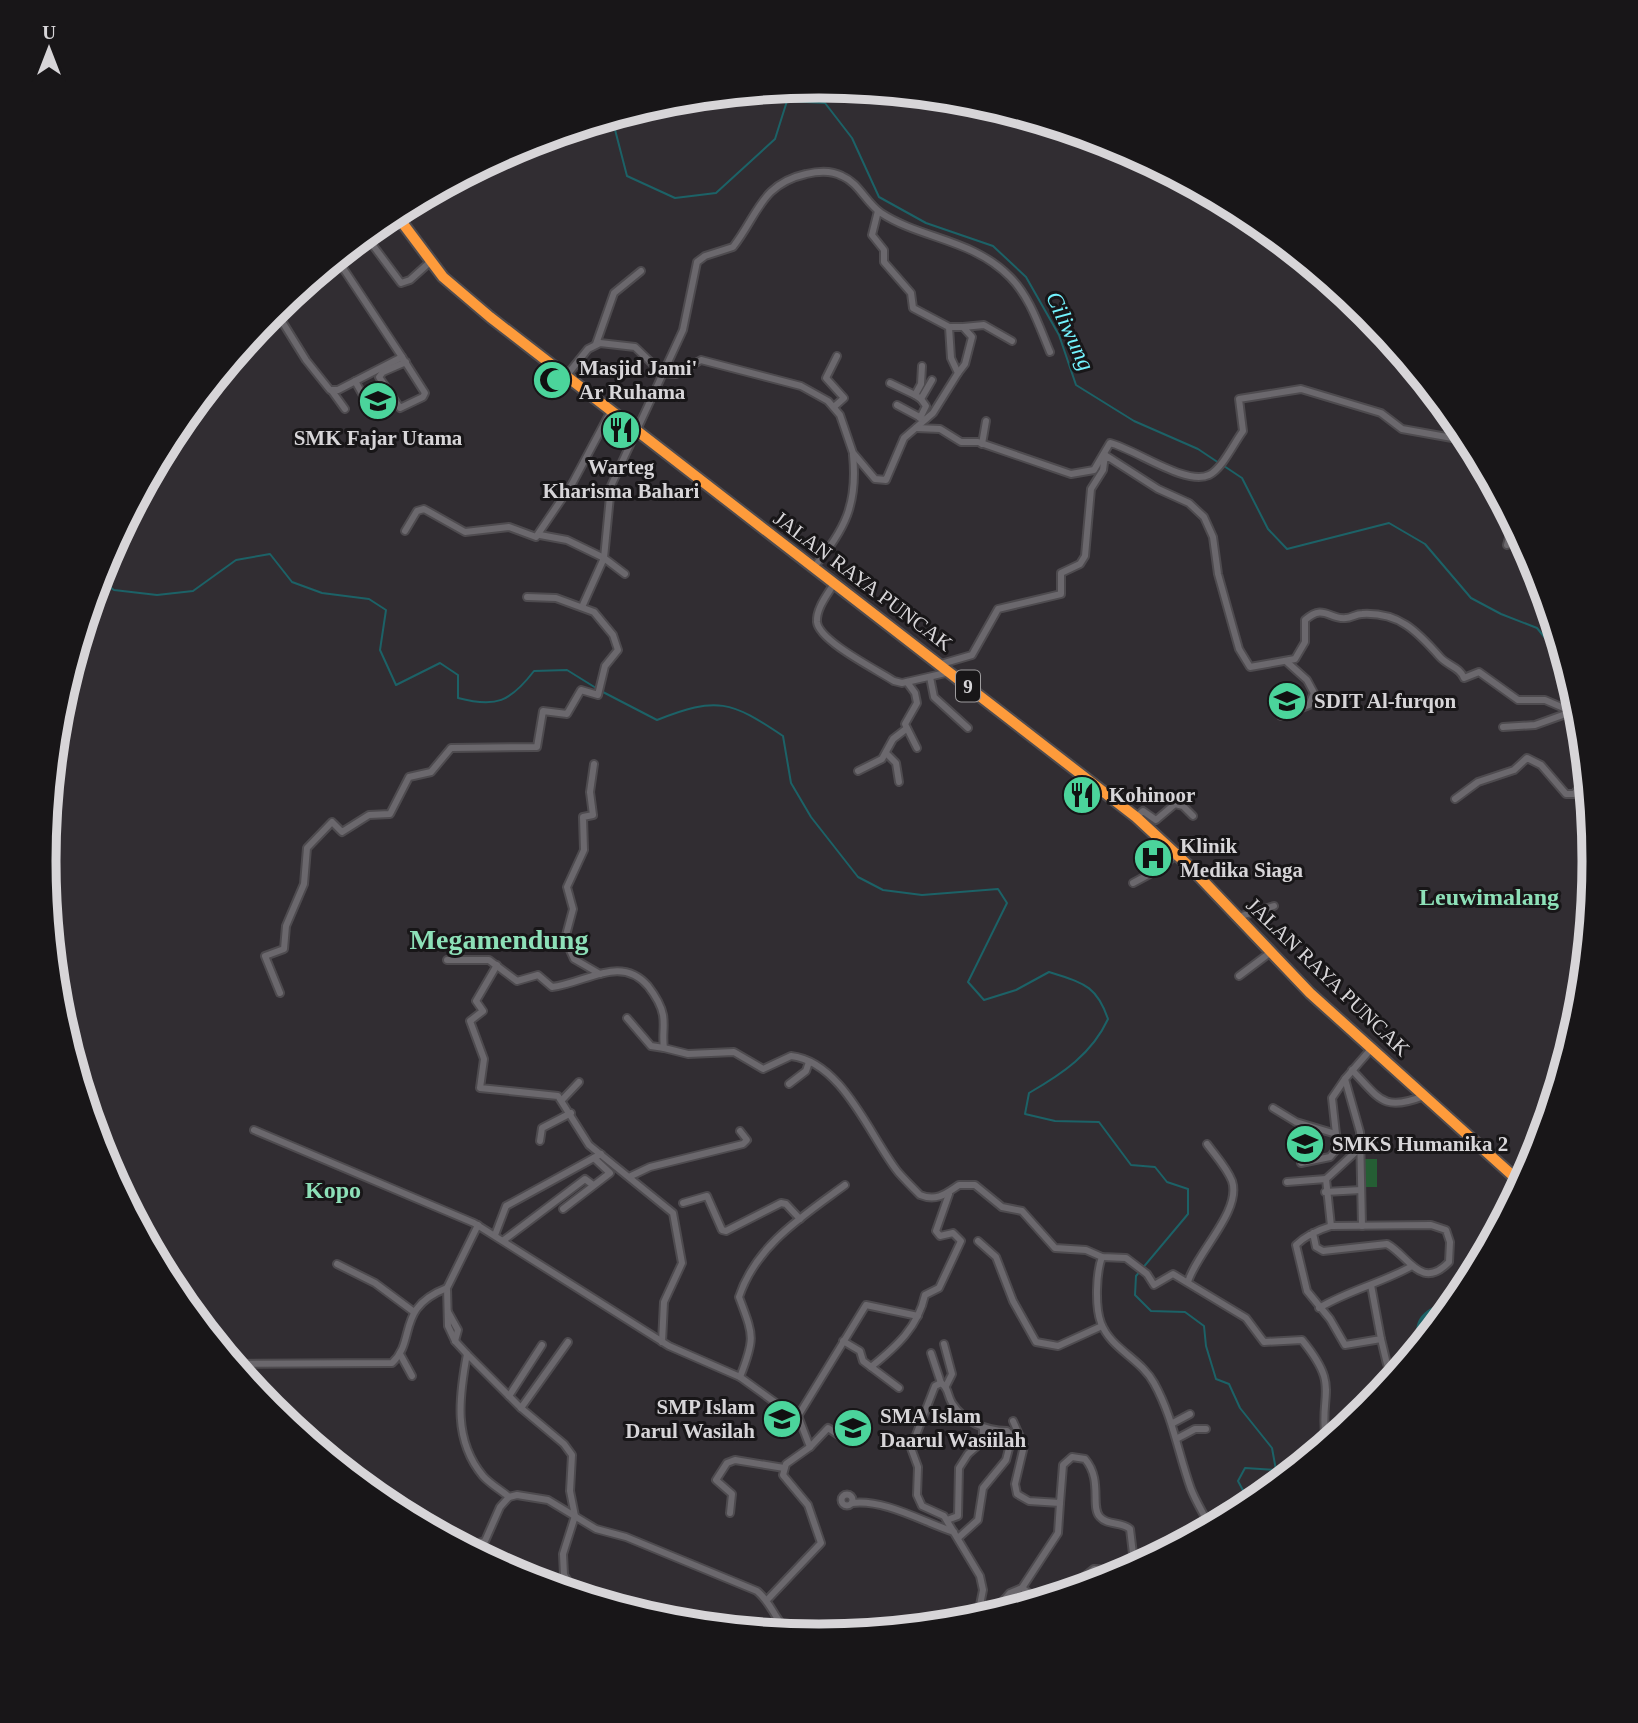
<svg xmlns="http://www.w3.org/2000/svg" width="1638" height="1723" viewBox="0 0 1638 1723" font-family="Georgia,serif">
	<rect width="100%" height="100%" fill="#312d32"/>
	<rect fill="#255e34" x="1362" y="1159" width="15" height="28"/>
	<path fill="#1c6267" d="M1433,1307L1451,1308L1419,1346C1413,1329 1416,1316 1433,1307Z"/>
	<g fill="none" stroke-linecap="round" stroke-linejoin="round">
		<g stroke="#1c6267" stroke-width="2">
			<path d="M612,118L627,176L675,198L716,193L775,139L787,101L825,103L852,138L879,197L926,223L993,246L1026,277L1059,335L1076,385L1134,421L1198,449L1219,463"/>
			<path d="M1224,466L1242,478L1268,529L1287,549L1389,523L1425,544L1471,598L1501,614L1537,628L1564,661"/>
			<path d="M98,579L114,590L157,595L193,591L236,560L270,554L292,582L322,593L369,599L386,610L380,650L396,685L440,663L458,675V698C496,708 510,702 534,671L567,670L596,688"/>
			<path d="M601,691L657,720C717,696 731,701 783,736L791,783L811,817L858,877L883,890L922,895L998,889L1007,903L968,982L984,1000L1016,990L1049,972C1082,983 1096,984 1108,1019C1092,1054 1062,1074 1029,1093L1025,1114L1055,1121L1099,1122L1131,1165L1155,1167L1167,1182L1188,1189V1214L1136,1276L1135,1295L1151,1311L1185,1312L1204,1326L1206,1346L1216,1379L1229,1384L1240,1408L1272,1448L1276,1470L1245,1468L1238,1481L1246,1496L1257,1500"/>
		</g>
		<g stroke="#4e4b4f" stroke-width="10">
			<g id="street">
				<path d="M366,236L401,283L410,280L430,262"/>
				<path d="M348,250L367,238"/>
				<path d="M275,310L306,360L330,390H338L402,357L337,259"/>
				<path d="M949,327H963L972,337L965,364L958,373"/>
				<path d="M963,327L984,325L1012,341"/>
				<path d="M596,344L614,293L641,271"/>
				<path d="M402,357L425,393L423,397L400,408L379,377L383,372L406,362"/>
				<path d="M567,375L588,349L600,343L635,347L662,373L676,374L701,360L801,386L828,401L840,415L853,453L875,479L886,480L904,438L933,413L958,373L951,358L949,327L913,308L911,293L884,262V250L872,235L878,211"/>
				<path d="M355,381L373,413"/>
				<path d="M890,383L915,395"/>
				<path d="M332,391L345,409"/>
				<path d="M921,399L915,395L921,384L922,366"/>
				<path d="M897,405L923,419"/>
				<path d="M835,406L844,398L826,378L837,356"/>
				<path d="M920,418L926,406L921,399L932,380"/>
				<path d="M916,428L940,429L961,442H978L1071,474L1094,470L1110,443C1135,449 1186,486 1209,475C1222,469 1234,443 1243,431L1239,399L1301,389L1381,413L1402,429L1469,441"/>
				<path d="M982,444L986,421"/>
				<path d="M405,531L417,511L424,509L465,532L509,527L536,537L572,484L611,411"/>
				<path d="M540,535L567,540L604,558L582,607"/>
				<path d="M1507,545L1513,523"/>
				<path d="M814,567C845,530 858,504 853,455"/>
				<path d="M625,574L604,558L611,486L683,330L697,262L705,256L733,247C758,215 761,184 806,174C818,171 831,170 842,176C859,183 866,203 881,213C921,239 973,239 1010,277C1030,297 1039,326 1050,352"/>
				<path d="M835,582C828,594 816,608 817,622C819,641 877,670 894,681L902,683L950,672"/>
				<path d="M941,664L972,655L998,609L1061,594V573L1080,564L1085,556L1091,489L1103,470L1105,455L1158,489L1189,503L1204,517L1213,537L1218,574L1239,649L1250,667L1295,659L1305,642V620C1324,603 1329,620 1346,618C1351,618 1356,614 1362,614C1399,612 1417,631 1440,657C1448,666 1460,667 1464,678L1479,672L1518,700H1545L1580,715"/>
				<path d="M930,677L934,697L968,728"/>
				<path d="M907,682L915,693L917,703L905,724L917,748"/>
				<path d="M1281,716L1309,705L1314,693L1307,680L1287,662"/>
				<path d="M1503,727L1535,725L1574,711"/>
				<path d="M887,754L896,763L899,782"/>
				<path d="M594,764L590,792L593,815L583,817L584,850L567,887L573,909L565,939L574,959L600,974"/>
				<path d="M858,771L882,759L893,739L906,729"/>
				<path d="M1455,799L1478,782L1514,770L1527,758L1541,765L1566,794H1574L1586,779"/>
				<path d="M1136,817L1143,811L1156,820L1175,804L1183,806L1193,816"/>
				<path d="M1133,883L1159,869L1177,854"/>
				<path d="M1238,917L1274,906"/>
				<path d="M447,960H489L517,981L538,975L552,987C586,983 621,954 648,986C655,995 661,1004 663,1015C665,1026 662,1036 664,1048L688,1054L734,1052L763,1069L791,1056C843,1062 870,1137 898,1172C905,1180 913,1188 920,1195C937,1202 947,1193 959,1185H975L1002,1207L1022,1211L1055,1248L1086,1250L1102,1257L1126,1258L1147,1274L1154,1285L1173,1274L1246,1318L1264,1342L1302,1340C1342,1389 1318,1391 1326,1443"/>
				<path d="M497,965L476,1001L483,1011L470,1021L484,1059L480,1088L558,1096L589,1145L673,1213L682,1263L664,1302L662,1342"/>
				<path d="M1239,976L1271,952"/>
				<path d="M280,993L265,956L284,949L286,926L304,884L307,848L332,822L342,832L369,815L390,814L409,777L431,772L451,748L537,747L543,711L567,714L581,690L598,695L605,666L618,650L613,635L594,612L556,598L527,597"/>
				<path d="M627,1018L651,1046L664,1048"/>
				<path d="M1352,1070C1380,1099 1383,1112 1424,1096"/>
				<path d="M789,1084L806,1071L809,1062"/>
				<path d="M562,1100L579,1082"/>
				<path d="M1273,1108L1296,1122L1336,1134"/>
				<path d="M254,1130L474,1223L669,1346L740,1377L791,1414L798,1416L810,1447L786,1464L783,1475L808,1505L821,1543L768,1599"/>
				<path d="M540,1141L542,1128L571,1113"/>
				<path d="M1301,1163L1330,1157L1335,1151L1336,1134L1332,1098L1345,1079"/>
				<path d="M631,1176L650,1167L743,1144L747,1140L740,1131"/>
				<path d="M1287,1182L1326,1179"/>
				<path d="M1325,1192L1361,1190"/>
				<path d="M683,1203L707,1196L722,1230L726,1231L781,1203L786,1204L800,1219"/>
				<path d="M563,1209L610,1173L594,1158"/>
				<path d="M478,1225L447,1288L448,1326L455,1341L467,1354L521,1408L564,1444L572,1455L570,1491L575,1516L563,1554L564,1575L568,1581"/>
				<path d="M1331,1226L1326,1179L1361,1147"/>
				<path d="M1362,1226L1360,1132L1345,1079L1371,1049"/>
				<path d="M1313,1233L1316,1247L1323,1251L1387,1244C1409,1256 1421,1291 1449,1262L1450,1242L1446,1230L1431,1225L1331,1226C1318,1230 1305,1236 1296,1245L1307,1291L1330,1319L1345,1345L1381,1339L1371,1285"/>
				<path d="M495,1235L506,1206L601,1154"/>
				<path d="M504,1240L585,1179L593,1185"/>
				<path d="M978,1241L996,1257L1013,1301L1036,1342L1058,1346L1102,1326"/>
				<path d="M1102,1257C1096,1273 1095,1307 1101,1323C1111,1349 1141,1359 1154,1383C1173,1417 1178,1453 1191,1489C1196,1502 1204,1514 1210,1527"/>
				<path d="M337,1264L375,1283L414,1312"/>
				<path d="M1188,1282C1196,1253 1242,1211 1232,1181C1227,1168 1215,1155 1207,1144"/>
				<path d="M1319,1308C1349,1290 1382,1283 1412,1266"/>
				<path d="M448,1312L458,1330L455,1341"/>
				<path d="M1381,1339L1387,1364"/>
				<path d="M843,1341L860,1351L863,1361L899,1388"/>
				<path d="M944,1344L952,1374L946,1386"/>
				<path d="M931,1353L941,1383"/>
				<path d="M400,1354L412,1376"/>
				<path d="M467,1354C459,1397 453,1440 483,1476C490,1484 501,1490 509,1497"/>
				<path d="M234,1364L392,1363C417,1340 395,1308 447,1288"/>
				<path d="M871,1367C897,1346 918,1327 925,1295L939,1288L961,1241L953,1233L940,1236L936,1231L949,1194"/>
				<path d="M740,1377C756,1337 753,1335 739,1297C756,1245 803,1216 845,1185"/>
				<path d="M509,1396L542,1345"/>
				<path d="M521,1408L568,1342"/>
				<path d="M798,1416L866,1305L918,1316"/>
				<path d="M1013,1421L1024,1446L1015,1484L1017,1494L1029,1501L1060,1503L1063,1465L1072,1457L1085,1459C1103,1480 1090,1507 1100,1517C1108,1526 1121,1521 1130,1529L1133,1554L1130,1570"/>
				<path d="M1173,1423L1190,1414"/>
				<path d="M1178,1438L1195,1429H1206"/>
				<path d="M810,1447L828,1428L849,1442"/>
				<circle cx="847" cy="1500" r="5.5"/>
				<path d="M852,1503C885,1499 923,1522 954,1532"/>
				<path d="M730,1513L732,1494L716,1480L727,1463L735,1460L784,1468"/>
				<path d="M947,1520L958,1516L959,1468L968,1454L983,1441V1429"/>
				<path d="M958,1538L978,1520L983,1488L1006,1460L1012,1437L1007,1431C986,1431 964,1422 952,1403C947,1395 949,1388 941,1383L935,1386L911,1448L918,1467L917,1495L922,1506L944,1516L980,1576L983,1590L977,1620"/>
				<path d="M465,1547L485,1541L500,1507L509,1497L517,1495L548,1500L596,1529L626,1537L757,1591C773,1604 774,1621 792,1634"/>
				<path d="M1022,1588L1058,1533L1060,1503"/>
				<path d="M1064,1593L1094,1569L1128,1571"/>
				<path d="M991,1615L1010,1593L1022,1588L1040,1601"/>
				<path d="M703,1621L712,1626"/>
			</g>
		</g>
		<g stroke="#4e4b4f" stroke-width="14">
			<path id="highway" d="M395,213L443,277L490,317L1136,817L1190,867L1310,993L1522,1184"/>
		</g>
		<use href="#street" stroke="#6b686d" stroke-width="6"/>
		<use href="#highway" stroke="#fe9b3b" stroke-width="10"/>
	</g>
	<defs>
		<g id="mosque-disc" transform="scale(2.0125)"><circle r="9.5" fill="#4bd49b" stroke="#181618"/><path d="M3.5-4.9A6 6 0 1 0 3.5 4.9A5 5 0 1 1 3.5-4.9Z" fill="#111"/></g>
		<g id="school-disc" transform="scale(2.0125)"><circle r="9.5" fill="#4bd49b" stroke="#181618"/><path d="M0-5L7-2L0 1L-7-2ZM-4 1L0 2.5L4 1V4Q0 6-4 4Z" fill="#111"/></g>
		<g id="restaurant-disc" transform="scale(2.0125)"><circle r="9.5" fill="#4bd49b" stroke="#181618"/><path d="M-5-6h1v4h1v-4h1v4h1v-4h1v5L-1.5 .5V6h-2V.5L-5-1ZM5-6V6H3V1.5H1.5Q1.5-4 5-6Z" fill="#111"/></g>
		<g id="hospital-disc" transform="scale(2.0125)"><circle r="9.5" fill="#4bd49b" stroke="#181618"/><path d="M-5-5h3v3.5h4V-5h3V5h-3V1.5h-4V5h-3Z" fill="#111"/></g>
	</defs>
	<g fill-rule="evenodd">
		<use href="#mosque-disc" x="552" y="380"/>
		<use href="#school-disc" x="378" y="401"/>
		<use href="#restaurant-disc" x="621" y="430"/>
		<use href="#school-disc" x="1287" y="701"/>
		<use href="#restaurant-disc" x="1082" y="795"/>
		<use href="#hospital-disc" x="1153" y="858"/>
		<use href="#school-disc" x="1305" y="1144"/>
		<use href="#school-disc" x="782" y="1419"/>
		<use href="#school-disc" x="853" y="1428"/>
	</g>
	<g text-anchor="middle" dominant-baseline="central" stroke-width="6" stroke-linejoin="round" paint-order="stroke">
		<rect fill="#181618" stroke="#9e9c9e" stroke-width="2" x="956" y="670.5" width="24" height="31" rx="5"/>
		<g font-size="19" font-weight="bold" fill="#d7d5d8">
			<text x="968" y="686">9</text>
		</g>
		<g font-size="21" font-weight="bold" fill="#d7d5d8" stroke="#181618" text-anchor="start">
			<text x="579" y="368">Masjid Jami'<tspan x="579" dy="24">Ar Ruhama</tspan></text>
			<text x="378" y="438" text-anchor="middle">SMK Fajar Utama</text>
			<text x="621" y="467" text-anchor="middle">Warteg<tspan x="621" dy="24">Kharisma Bahari</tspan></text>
			<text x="1314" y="701">SDIT Al-furqon</text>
			<text x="1109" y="795">Kohinoor</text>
			<text x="1180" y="846">Klinik<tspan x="1180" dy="24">Medika Siaga</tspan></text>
			<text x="1332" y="1144">SMKS Humanika 2</text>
			<text x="755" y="1407" text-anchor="end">SMP Islam<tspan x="755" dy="24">Darul Wasilah</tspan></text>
			<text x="880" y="1416">SMA Islam<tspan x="880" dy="24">Daarul Wasiilah</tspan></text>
		</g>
		<g font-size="21" fill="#d7d5d8" stroke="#181618">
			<text transform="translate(863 581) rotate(37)">JALAN RAYA PUNCAK</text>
			<text transform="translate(1328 977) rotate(44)">JALAN RAYA PUNCAK</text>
		</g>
		<g font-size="23" font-style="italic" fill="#73f3fe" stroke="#181618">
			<text transform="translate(1070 331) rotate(65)">Ciliwung</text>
		</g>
		<g font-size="24" font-weight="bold" fill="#8de0b8" stroke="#181618">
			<text x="1489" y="897">Leuwimalang</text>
			<text x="333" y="1190">Kopo</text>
		</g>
		<g font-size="28" font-weight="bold" fill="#8de0b8" stroke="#181618">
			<text x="499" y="939">Megamendung</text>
		</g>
	</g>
	<path d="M0 0H1638V1723H0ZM56 861a763 763 0 1 1 1526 0a763 763 0 1 1-1526 0Z" fill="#181618" fill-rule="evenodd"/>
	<path fill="none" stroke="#d7d5d8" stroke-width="9" d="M56 861a763 763 0 1 1 1526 0a763 763 0 1 1-1526 0Z"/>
	<g transform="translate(49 49)" stroke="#181618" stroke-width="5" paint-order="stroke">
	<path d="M0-5L12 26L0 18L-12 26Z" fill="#d7d5d8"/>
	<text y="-10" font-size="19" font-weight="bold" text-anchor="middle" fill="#d7d5d8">U</text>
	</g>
</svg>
